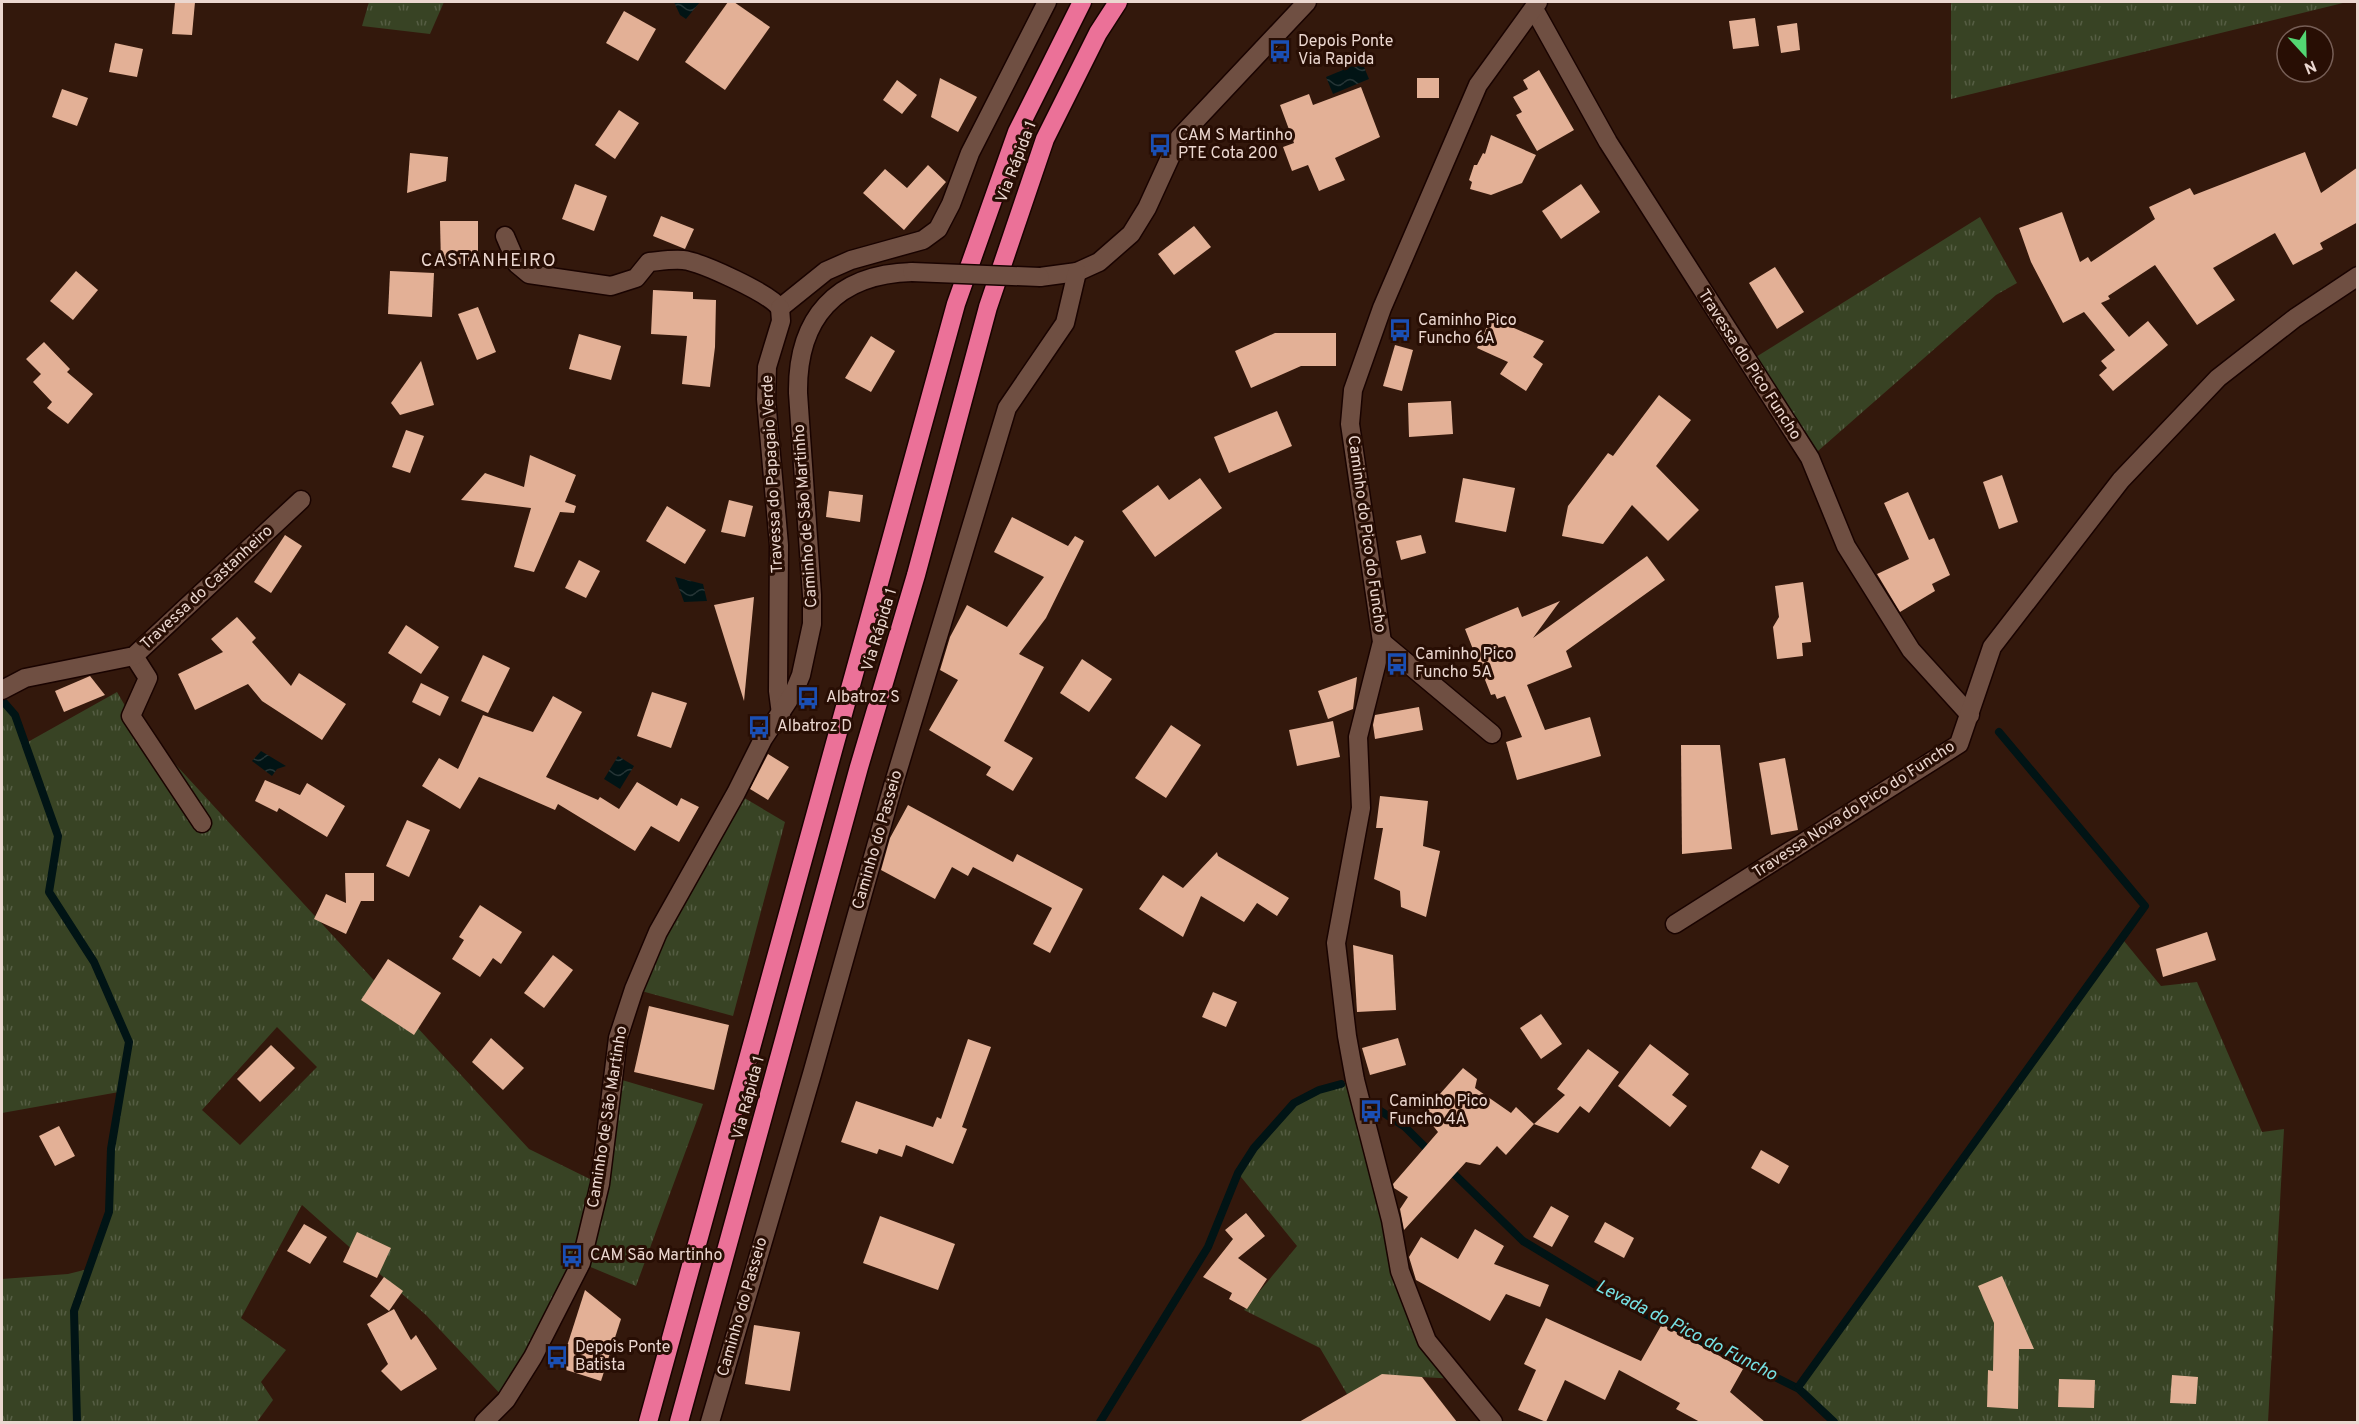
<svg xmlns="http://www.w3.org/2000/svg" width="2359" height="1424" viewBox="0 0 2359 1424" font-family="Overpass,sans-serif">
	<defs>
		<pattern id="grass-tufts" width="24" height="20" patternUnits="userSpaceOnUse" patternTransform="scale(1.5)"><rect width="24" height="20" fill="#384324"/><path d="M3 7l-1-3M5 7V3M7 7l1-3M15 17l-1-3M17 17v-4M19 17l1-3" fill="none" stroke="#555d43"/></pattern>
		<pattern id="water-waves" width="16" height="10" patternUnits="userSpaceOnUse" patternTransform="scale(1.5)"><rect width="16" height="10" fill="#011415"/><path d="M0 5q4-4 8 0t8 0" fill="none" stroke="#263536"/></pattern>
	</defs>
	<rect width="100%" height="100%" fill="#33180c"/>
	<g fill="url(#grass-tufts)" fill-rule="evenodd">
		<path d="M369,2H444L430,34L362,26Z"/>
		<path d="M1951,2H2347L1951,99Z"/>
		<path d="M1980,217L2017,283L1996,295L1810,458L1748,362Z"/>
		<path d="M117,692L131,716L529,1149L600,1184L612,1077L703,1104L636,1286L581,1263L506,1400L426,1315L302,1205L241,1318L286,1350L261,1382L273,1400L257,1422H2V1279L68,1274L84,1270L88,1272L109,1212L111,1149L119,1092L2,1113V700L15,715L26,743ZM277,1027L317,1067L240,1145L202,1110Z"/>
		<path d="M736,793L785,822L733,1016L634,989Z"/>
		<path d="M2124,941L2161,986L2197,982L2262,1132L2284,1129L2268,1422H1836L1800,1387Z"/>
		<path d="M1355,1080L1400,1271L1456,1379L1422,1377L1347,1394L1320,1348L1244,1310L1297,1246L1237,1172C1257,1141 1282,1102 1318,1088C1329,1084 1343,1083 1355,1080Z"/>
	</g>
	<g fill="url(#water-waves)">
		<path d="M674,2H700L686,19L680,15Z"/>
		<path d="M1362,62L1369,79L1333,94L1326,77Z"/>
		<path d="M675,577L703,584L707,601L684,602Z"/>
		<path d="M261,751L286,766L277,769L272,776L252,761Z"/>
		<path d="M618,756L634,766L620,789L604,779Z"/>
	</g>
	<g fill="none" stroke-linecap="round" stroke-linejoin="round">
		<g stroke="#011415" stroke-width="8">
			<path d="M2,700L15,715L58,836L49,892L94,962L129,1042L111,1149L109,1212L74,1311L77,1422"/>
			<path d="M1370,1104L1405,1127L1431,1153"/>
			<path d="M1449,1169L1523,1241L1632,1307L1704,1345L1713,1346L1799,1389L1834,1422"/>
			<path d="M1799,1386L2145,906L1999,732"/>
			<path d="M1100,1422L1208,1247L1238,1173L1254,1148L1294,1103L1319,1090L1341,1084"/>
		</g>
	</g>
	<g fill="#e3b096">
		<path d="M175,2H195L192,35L172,34Z"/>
		<path d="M728,2H734L770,27L725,90L685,62Z"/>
		<path d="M624,11L656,29L638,61L606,43Z"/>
		<path d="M1755,18L1759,46L1733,49L1729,21Z"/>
		<path d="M1797,23L1800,50L1781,53L1777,26Z"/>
		<path d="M115,43L143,49L137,77L109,72Z"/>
		<path d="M1539,70L1574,130L1537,151L1516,115L1522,112L1513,97L1528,89L1523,80Z"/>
		<path d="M940,78L977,97L958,132L931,117Z"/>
		<rect x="1417" y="78" width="22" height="20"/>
		<path d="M897,80L917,95L902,114L883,100Z"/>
		<path d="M1361,87L1380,137L1335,158L1345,180L1319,191L1308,165L1292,171L1283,147L1294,143L1280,105L1309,94L1313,105Z"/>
		<path d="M62,89L88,98L77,126L52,117Z"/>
		<path d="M619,110L639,123L615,159L595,145Z"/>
		<path d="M1491,135L1536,155L1522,183L1491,195L1470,189L1472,182L1469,180L1474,165H1477L1483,153L1485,154Z"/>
		<path d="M2305,152L2321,193L2358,167V222L2320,243L2323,249L2293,265L2275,233L2213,268L2235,300L2197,325L2155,265L2108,296L2110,299L2101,303L2129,337L2148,321L2168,345L2113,391L2099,375L2107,368L2101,361L2115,350L2084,312L2063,323L2031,262L2019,228L2062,212L2080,262L2088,257L2091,262L2155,219L2149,207L2190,188L2194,195Z"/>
		<path d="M410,153L448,157L446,181L407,193Z"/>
		<path d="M928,165L946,182L904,230L863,193L885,169L907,188Z"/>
		<path d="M575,184L607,196L594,231L562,219Z"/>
		<path d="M1581,184L1600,212L1561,239L1542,211Z"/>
		<path d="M661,216L694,229L685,249L653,236Z"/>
		<path d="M440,221H478V264H441Z"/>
		<path d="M1194,226L1211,247L1174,275L1158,254Z"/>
		<path d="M1775,267L1804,312L1777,329L1749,283Z"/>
		<path d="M76,271L98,290L73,320L50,301Z"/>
		<path d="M390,271L434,273L432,317L388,314Z"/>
		<path d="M653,290L693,292V299L716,300L715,347L710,387L682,384L687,336L651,334Z"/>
		<path d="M478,307L496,352L477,360L458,314Z"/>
		<path d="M1491,318L1544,341L1533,357L1543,364L1526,391L1500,374L1508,362L1477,348Z"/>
		<path d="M1275,333H1336V366H1301L1251,388L1235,351Z"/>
		<path d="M579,334L621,346L611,380L569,369Z"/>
		<path d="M871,336L895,351L871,392L845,378Z"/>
		<path d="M44,342L70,369L67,372L93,394L68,424L47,408L52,402L33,382L41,374L26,359Z"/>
		<path d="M1395,345L1413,350L1402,391L1383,386Z"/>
		<path d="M421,361L434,405L400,415L391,403Z"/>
		<path d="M1659,395L1691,420L1656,466L1699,510L1668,541L1632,505L1603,544L1562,536L1568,506L1608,453L1613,456Z"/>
		<path d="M1451,401L1453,434L1409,437L1408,403Z"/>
		<path d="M1277,411L1292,446L1229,473L1214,437Z"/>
		<path d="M406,430L424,436L410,473L392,467Z"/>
		<path d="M530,455L576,475L565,502L576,506L574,513L560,512L534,572L514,567L531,508L461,500L485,473L524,487Z"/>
		<path d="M2002,475L2018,522L1999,529L1983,482Z"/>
		<path d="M1200,478L1222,508L1155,557L1122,511L1158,485L1169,500Z"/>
		<path d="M1463,478L1515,488L1506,532L1455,522Z"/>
		<path d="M829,491L863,495L860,522L826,517Z"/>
		<path d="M1908,492L1929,540L1934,538L1950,575L1932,584L1935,591L1900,612L1877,574L1909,559L1884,503Z"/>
		<path d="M729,500L753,506L745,537L721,532Z"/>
		<path d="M667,506L706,530L685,564L646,541Z"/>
		<path d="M1012,517L1068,546L1075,536L1084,541L1046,618L1019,654L1044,667L1004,741L1033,758L1013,791L986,775L991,767L929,730L958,680L940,670L950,637L967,605L1007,627L1044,577L994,552Z"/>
		<path d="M285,535L302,546L271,593L254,582Z"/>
		<path d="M1421,535L1426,553L1401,560L1396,541Z"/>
		<path d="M1647,556L1665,580L1566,651L1572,667L1527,685L1545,730L1590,717L1601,756L1517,780L1506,742L1522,737L1505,696L1497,699L1495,694L1491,695L1465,629L1518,607L1522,617L1560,601L1533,638Z"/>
		<path d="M579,560L600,571L586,598L565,588Z"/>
		<path d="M1803,582L1811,642L1802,643L1803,656L1777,659L1773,627L1779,617L1775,586Z"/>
		<path d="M754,597L744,701L714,605Z"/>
		<path d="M237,617L256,638L252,642L291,686L299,673L346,704L322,740L262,701L248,684L195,710L178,674L223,652L211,639Z"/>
		<path d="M406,625L439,647L421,674L388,653Z"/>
		<path d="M483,655L510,668L488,713L461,701Z"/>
		<path d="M1082,659L1112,679L1089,712L1060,693Z"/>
		<path d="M90,676L105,695L64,712L55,691Z"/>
		<path d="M1357,677L1353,709L1328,719L1318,691Z"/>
		<path d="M421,683L449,697L440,716L412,702Z"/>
		<path d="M652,692L687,703L671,748L637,736Z"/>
		<path d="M553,696L582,712L546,777L598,800L600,797L619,809L637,782L677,806L681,798L699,807L679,842L651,826L635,851L558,804L555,810L479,777L460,809L422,786L439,758L458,769L483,715L533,732Z"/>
		<path d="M1419,707L1423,730L1375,739L1373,725L1375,715Z"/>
		<path d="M1333,721L1340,757L1297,766L1289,730Z"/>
		<path d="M1171,725L1201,745L1166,798L1135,778Z"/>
		<path d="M1681,745H1720L1732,849L1682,854Z"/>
		<path d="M768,754L789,767L768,800L750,789Z"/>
		<path d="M1785,758L1798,830L1771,835L1759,763Z"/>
		<path d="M265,780L300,795L307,783L345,806L327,837L279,808L277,812L255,801Z"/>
		<path d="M1380,796L1428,801L1423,846L1440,851L1426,917L1401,907L1400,891L1374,879L1383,828H1376Z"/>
		<path d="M908,805L1013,862L1017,854L1083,889L1050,953L1033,944L1052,908L973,867L968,876L952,867L935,899L881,870L890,838Z"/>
		<path d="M407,820L430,830L409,877L386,866Z"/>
		<path d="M1217,852L1218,856L1289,898L1277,916L1257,903L1244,922L1201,896L1183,937L1139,909L1163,875L1183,888Z"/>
		<path d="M345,873H374V901H361L346,934L314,919L326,894L346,903Z"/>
		<path d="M480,905L522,932L501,964L493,958L480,977L452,959L464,940L459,937Z"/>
		<path d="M2207,932L2216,960L2163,977L2156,949Z"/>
		<path d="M1353,945L1393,955L1396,1010L1357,1012Z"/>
		<path d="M553,955L573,970L544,1008L524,993Z"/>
		<path d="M388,959L441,993L414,1035L361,1000Z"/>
		<path d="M1213,992L1237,1002L1226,1027L1202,1017Z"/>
		<path d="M649,1006L729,1025L714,1090L634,1072Z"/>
		<path d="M1541,1014L1562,1044L1541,1059L1520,1028Z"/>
		<path d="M491,1038L524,1068L503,1090L472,1062Z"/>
		<path d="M1398,1038L1406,1065L1370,1075L1362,1048Z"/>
		<path d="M968,1039L991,1047L962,1127L967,1129L953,1164L906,1145L902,1157L879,1149L877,1154L841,1142L856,1101L933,1127L937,1117L941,1119Z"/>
		<path d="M1650,1044L1689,1074L1672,1095L1687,1106L1670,1127L1618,1086Z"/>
		<path d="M271,1045L295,1068L260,1102L237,1079Z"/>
		<path d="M1588,1049L1619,1072L1589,1113L1580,1106L1558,1133L1534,1124L1565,1095L1557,1089Z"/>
		<path d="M1463,1068L1477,1079L1475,1088L1511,1113L1516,1107L1534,1124L1506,1155L1497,1146L1480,1165L1466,1162L1404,1230L1400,1209L1408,1197L1394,1188L1393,1184L1438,1132L1423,1113Z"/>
		<path d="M59,1126L75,1156L55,1166L39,1136Z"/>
		<path d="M1761,1150L1789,1166L1779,1184L1751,1168Z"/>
		<path d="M1551,1206L1569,1216L1552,1247L1533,1237Z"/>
		<path d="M1246,1213L1265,1236L1238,1258L1267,1279L1247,1309L1229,1299L1232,1293L1203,1277L1233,1239L1225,1230Z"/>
		<path d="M880,1216L955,1244L938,1290L863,1263Z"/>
		<path d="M1605,1222L1634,1238L1624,1258L1594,1242Z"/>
		<path d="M304,1224L327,1237L310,1264L287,1251Z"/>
		<path d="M1475,1229L1504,1246L1494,1264L1549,1285L1540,1307L1506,1294L1490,1321L1416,1280L1409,1257L1421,1237L1458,1259Z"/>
		<path d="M357,1232L391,1248L377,1278L343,1262Z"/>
		<path d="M2002,1276L2034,1349H2019L2018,1409L1987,1407L1988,1370L1993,1371L1994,1323L1978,1286Z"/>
		<path d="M384,1277L403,1291L389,1311L370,1296Z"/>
		<path d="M585,1290L621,1319L601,1381L560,1368Z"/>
		<path d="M394,1309L411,1340L416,1335L437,1369L401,1391L381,1371L388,1364L367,1324Z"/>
		<path d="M1546,1318L1641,1361L1662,1324L1743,1369L1730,1392L1765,1422H1700L1676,1409L1680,1403L1619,1370L1605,1400L1565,1380L1546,1422L1518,1410L1536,1370L1524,1364Z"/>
		<path d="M754,1325L800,1332L790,1391L745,1384Z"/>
		<path d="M1382,1374L1422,1377L1457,1422H1299Z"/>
		<path d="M2172,1375L2198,1377L2196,1404L2170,1403Z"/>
		<path d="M2059,1379L2095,1380L2094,1408L2058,1407Z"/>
	</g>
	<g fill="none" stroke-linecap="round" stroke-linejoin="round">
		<g stroke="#190300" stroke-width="21">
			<g id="minor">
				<path d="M1534,9L1608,142L1810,458L1846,546L1911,650L1970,715"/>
				<path d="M505,236L517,264L529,274L611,286L636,278L649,262C660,261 672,259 683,260C701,262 769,293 780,308"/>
				<path d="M1040,277L1077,272L1099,262L1131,234L1147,208L1179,138L1307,2"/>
				<path d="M780,308L826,271L851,260L923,240L938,229L951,204L970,153L1047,2"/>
				<path d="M780,308L781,321L767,367L766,399L779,545L778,691L781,714"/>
				<path d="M1382,642L1492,734"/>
				<path d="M134,656L148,678L131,716L202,823"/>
				<path d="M2,690L25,678L134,656L301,500"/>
				<path d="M1675,924L1959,744L1992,647L2121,480L2218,378L2295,318L2358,276"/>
				<path d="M484,1422L506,1400L533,1357L581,1263L600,1184L618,1038L634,989L658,932L736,793L763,739L794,692L801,675L812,624V595L798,393C797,318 836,274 912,272"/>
				<path d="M710,1422L812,1074L893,786L1007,408L1065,323L1077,272"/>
				<path d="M1493,1422L1427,1341L1400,1271L1391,1220L1355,1080L1347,1036L1336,943L1361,808L1358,737L1382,642L1350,424L1353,390L1382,308L1478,85L1538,2"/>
			</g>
		</g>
		<g stroke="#190300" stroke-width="21">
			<g id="highway">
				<path d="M648,1422L956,304L1017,132L1082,2"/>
				<path d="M679,1422L859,767L916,575L988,307L1045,139L1098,33L1118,2"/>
			</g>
		</g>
		<use href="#minor" stroke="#6f4f42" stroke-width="18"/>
		<use href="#highway" stroke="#eb7198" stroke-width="18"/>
		<g stroke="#190300" stroke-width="21" stroke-linecap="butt">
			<path id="minor-bridge" d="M912,272L1040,277"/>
		</g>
		<use href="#minor-bridge" stroke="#6f4f42" stroke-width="18"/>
	</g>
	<defs>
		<g id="bus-bare" transform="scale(1.8)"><path d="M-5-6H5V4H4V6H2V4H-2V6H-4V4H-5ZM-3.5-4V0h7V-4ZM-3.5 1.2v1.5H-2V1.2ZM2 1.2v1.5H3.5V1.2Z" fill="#1a4fb4" stroke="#280e04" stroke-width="2.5" paint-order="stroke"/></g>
	</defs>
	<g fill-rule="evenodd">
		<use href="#bus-bare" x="1280" y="51"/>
		<use href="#bus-bare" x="1160" y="145"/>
		<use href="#bus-bare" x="1400" y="330"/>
		<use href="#bus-bare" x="1397" y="664"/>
		<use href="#bus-bare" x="808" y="698"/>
		<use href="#bus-bare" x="759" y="727"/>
		<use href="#bus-bare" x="1371" y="1111"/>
		<use href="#bus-bare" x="572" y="1256"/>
		<use href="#bus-bare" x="557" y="1357"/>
	</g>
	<g text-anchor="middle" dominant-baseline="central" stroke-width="6" stroke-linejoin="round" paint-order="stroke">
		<g font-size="16" fill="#ebd7d0" stroke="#280e04" text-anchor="start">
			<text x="1298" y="42">Depois Ponte<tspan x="1298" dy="18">Via Rapida</tspan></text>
			<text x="1178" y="136">CAM S Martinho<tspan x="1178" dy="18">PTE Cota 200</tspan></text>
			<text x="1418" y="321">Caminho Pico<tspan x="1418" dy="18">Funcho 6A</tspan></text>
			<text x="1415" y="655">Caminho Pico<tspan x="1415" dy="18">Funcho 5A</tspan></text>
			<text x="826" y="698">Albatroz S</text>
			<text x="777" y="727">Albatroz D</text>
			<text x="1389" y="1102">Caminho Pico<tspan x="1389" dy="18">Funcho 4A</tspan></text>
			<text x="590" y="1256">CAM São Martinho</text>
			<text x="575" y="1348">Depois Ponte<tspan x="575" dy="18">Batista</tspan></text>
		</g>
		<g font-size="16" fill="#ebd7d0" stroke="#280e04">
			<text transform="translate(1017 162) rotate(-69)">Via Rápida 1</text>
			<text transform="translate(1749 365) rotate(57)">Travessa do Pico Funcho</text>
			<text transform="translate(773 474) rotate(-93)">Travessa do Papagaio Verde</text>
			<text transform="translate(806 516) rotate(-94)">Caminho de São Martinho</text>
			<text transform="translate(1366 534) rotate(82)">Caminho do Pico do Funcho</text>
			<text transform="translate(207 588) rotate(-43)">Travessa do Castanheiro</text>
			<text transform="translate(880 630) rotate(-73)">Via Rápida 1</text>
			<text transform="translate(1854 810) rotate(-33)">Travessa Nova do Pico do Funcho</text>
			<text transform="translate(878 840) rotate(-74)">Caminho do Passeio</text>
			<text transform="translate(749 1098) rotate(-75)">Via Rápida 1</text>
			<text transform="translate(608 1117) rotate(-81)">Caminho de São Martinho</text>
			<text transform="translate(743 1307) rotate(-74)">Caminho do Passeio</text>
		</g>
		<g font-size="18" letter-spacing="1.5" fill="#ebd7d0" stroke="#280e04">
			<text x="489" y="261">CASTANHEIRO</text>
		</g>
		<g font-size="18" font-style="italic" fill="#76e2e5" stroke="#280e04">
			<text transform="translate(1686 1331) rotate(27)">Levada do Pico do Funcho</text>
		</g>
	</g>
	<rect width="2359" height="1424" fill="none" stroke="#ebd7d0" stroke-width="6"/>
	<g transform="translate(2305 54) rotate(158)"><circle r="28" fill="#280e04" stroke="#765e56" stroke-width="1.5"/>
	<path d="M0-4.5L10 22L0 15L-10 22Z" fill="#53d672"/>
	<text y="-9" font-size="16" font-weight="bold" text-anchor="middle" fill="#ebd7d0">N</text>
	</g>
</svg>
